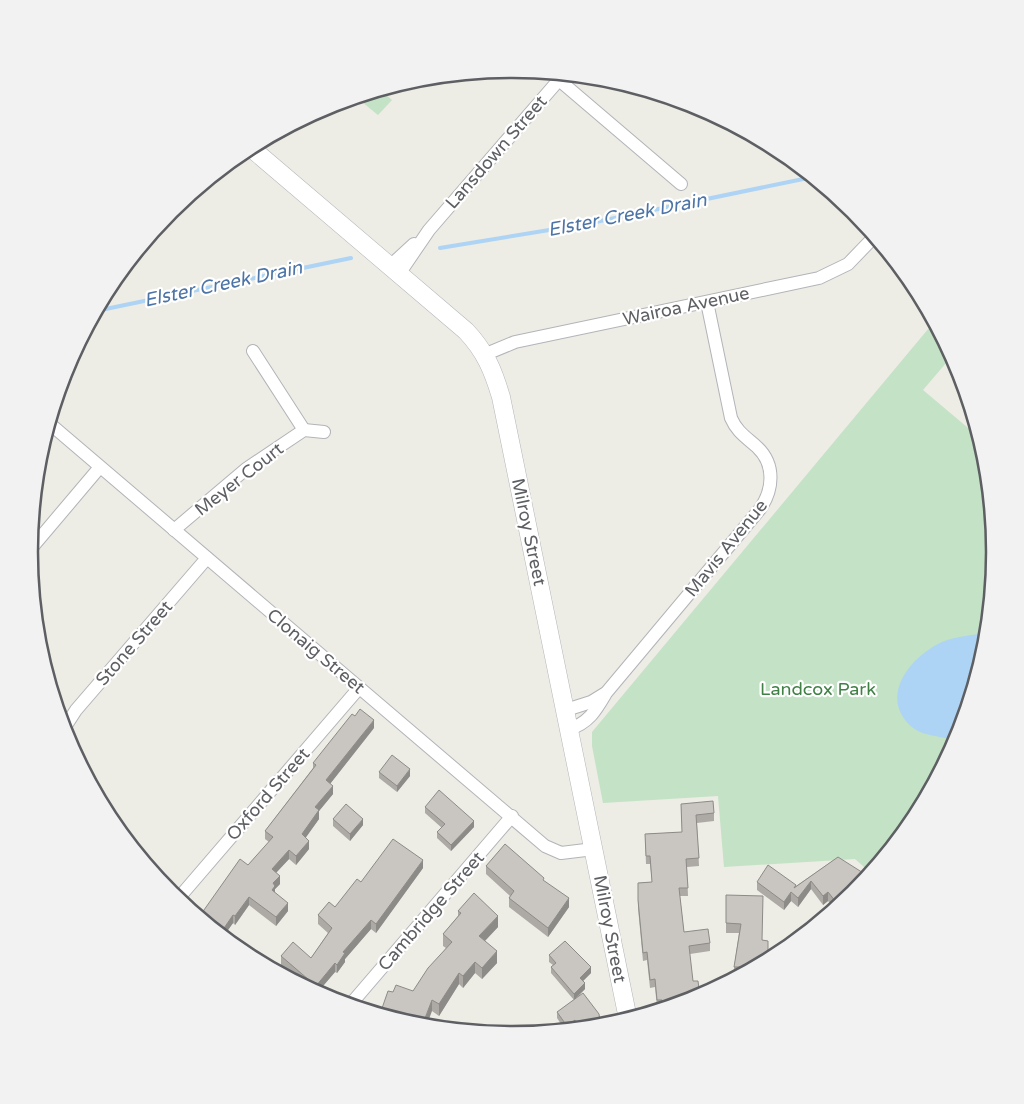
<svg xmlns="http://www.w3.org/2000/svg" width="1024" height="1104" viewBox="0 0 1024 1104" font-family="'Varela Round',sans-serif">
	<rect width="100%" height="100%" fill="#edece5"/>
	<g fill="#c4e2c5">
		<path d="M380,90L392,100L378,115L356,97Z"/>
		<path d="M934,322L952,356L923,390L980,438L986,458L995,552L986,647L958,737L914,821L871,873L855,859L724,867L718,796L603,803L592,746V732Z"/>
	</g>
	<path fill="#add3f5" d="M987,632L986,647L957,740C944,737 922,736 912,727C878,697 910,657 942,642C956,636 972,636 987,632Z"/>
	<g fill="none" stroke-linecap="round" stroke-linejoin="round">
		<g stroke="#add3f5" stroke-width="4">
			<path d="M440,248L586,224L813,177"/>
			<path d="M96,311L351,258"/>
		</g>
		<g stroke="#b2b4b8" stroke-width="14">
			<g id="street">
				<path d="M559,80L681,184"/>
				<path d="M390,266L414,244"/>
				<path d="M399,274L429,230L564,74"/>
				<path d="M253,351L304,430"/>
				<path d="M486,354L515,342L819,278L848,264L875,236"/>
				<path d="M49,423L545,846L561,853L594,849"/>
				<path d="M174,530L246,469L304,430L324,432"/>
				<path d="M29,551L100,467"/>
				<path d="M566,710L591,702L604,694"/>
				<path d="M569,729C589,723 596,710 606,693L760,509C773,490 776,465 757,447C746,437 737,432 731,418L707,302"/>
				<path d="M63,730L76,710L207,558"/>
				<path d="M177,900L359,688"/>
				<path d="M350,1005L512,816"/>
			</g>
		</g>
		<g stroke="#b4b6ba" stroke-width="19">
			<path id="secondary" d="M250,147L466,331C485,351 493,370 501,397L628,1019"/>
		</g>
		<use href="#street" stroke="#fff" stroke-width="12"/>
		<use href="#secondary" stroke="#fff" stroke-width="18"/>
	</g>
	<g fill="#adaaa6">
		<path d="M374,728L330,784L333,794L319,811V819L305,838L309,849L296,865L289,859L276,873L280,884L275,889V893L288,911L276,926L249,905L235,925L233,923L223,937L199,917L248,865L269,842L265,839V831L313,768V763Z"/>
		<path d="M379,772L410,776L397,792L379,778Z"/>
		<path d="M681,804L714,813V821L697,823L699,866L687,867L688,896H680L684,932L710,943V951L690,954L662,1008H657L655,987L650,988L647,960L643,961L638,908V883L652,882L650,864H646L645,834L682,832Z"/>
		<path d="M425,807L474,827L451,851L437,838V832L442,828L425,813Z"/>
		<path d="M333,819L363,825L350,841L333,826Z"/>
		<path d="M838,857L854,894L835,909L828,901L823,905L811,889L798,907L791,901L784,910L757,890V882L796,886Z"/>
		<path d="M486,866L544,881L569,907L548,937L509,907V898L510,896L486,874Z"/>
		<path d="M423,868L376,933L371,929L345,959V962L337,973L335,972L317,993L309,989L281,965V956L311,958L328,933L318,924V915L335,907L361,882Z"/>
		<path d="M726,895L762,940L768,941V961L738,976H734V967L739,933H726Z"/>
		<path d="M458,911L498,927L485,941L497,963L482,979L475,973L463,988L459,984L439,1016L432,1011L393,992L413,991L446,948L443,946V934L458,916Z"/>
		<path d="M549,955L591,973L583,981L585,989L575,999L601,1027L576,1029L575,1026L571,1029L565,1030L557,1018V1012L574,1000L551,973V967L553,965L549,962Z"/>
	</g>
	<g fill="#8d8b87">
		<path d="M374,720V728L326,789V780Z"/>
		<path d="M410,769V776L397,792V786Z"/>
		<path d="M333,786V794L319,811V819L302,843V834L315,807Z"/>
		<path d="M363,819V825L350,841V834Z"/>
		<path d="M474,821V827L451,851V845Z"/>
		<path d="M309,841V849L296,865V856Z"/>
		<path d="M289,850V859L272,877V869Z"/>
		<path d="M423,860V868L376,933V924Z"/>
		<path d="M280,876V884L275,889V894L272,890L273,883Z"/>
		<path d="M811,881V889L798,907V898Z"/>
		<path d="M791,892V901L784,910V902Z"/>
		<path d="M828,892V901L823,905V896Z"/>
		<path d="M249,897V905L235,925V916Z"/>
		<path d="M569,898V907L548,937V928Z"/>
		<path d="M288,903V911L276,926V917Z"/>
		<path d="M233,915V923L223,937L220,934Z"/>
		<path d="M498,916V927L479,947V936Z"/>
		<path d="M371,920V929L345,959V962L337,973V965L343,952Z"/>
		<path d="M497,951V963L482,979V968Z"/>
		<path d="M475,962V973L463,988V976Z"/>
		<path d="M335,963V972L317,993L316,992V986Z"/>
		<path d="M591,967V973L580,984V978Z"/>
		<path d="M459,973V984L439,1016V1004Z"/>
		<path d="M585,983V989L574,1000V994Z"/>
		<path d="M432,1000V1011L426,1027L422,1026Z"/>
		<path d="M575,1020V1026L571,1029L567,1030V1026Z"/>
	</g>
	<g fill="#c9c6c1" stroke="#8d8b87">
		<path d="M360,709L374,720L326,780L333,786L315,807L319,810L302,834L309,841L296,856L289,850L272,869L280,876L273,883L275,886L272,890L288,903L276,917L249,897L235,916L233,915L220,934L199,917L240,859L248,865L273,837L265,831L316,765L313,763L352,714L355,716Z"/>
		<path d="M392,755L410,769L397,786L379,772Z"/>
		<path d="M439,790L474,821L451,845L437,832L445,824L425,807Z"/>
		<path d="M713,801L714,813L696,815L699,858L686,859L688,888H679L684,932L708,929L710,943L689,946L693,981H698L700,997L697,999L662,1009V1000H657L655,979L650,980L647,952L643,953L638,900V883L652,882L650,856H646L645,834L682,832L681,804Z"/>
		<path d="M346,804L363,819L350,834L333,819Z"/>
		<path d="M393,839L423,860L376,924L371,920L343,952L345,953L337,965L335,963L316,986L281,956L293,942L311,958L332,928L318,915L329,902L335,907L357,879L361,882Z"/>
		<path d="M505,844L544,878L543,880L569,898L548,928L509,898L514,891L486,866Z"/>
		<path d="M838,857L868,876L854,894L839,906L828,892L823,896L811,881L798,898L791,892L784,902L757,882L768,865L796,885L794,888Z"/>
		<path d="M474,893L498,916L479,936L497,951L482,968L475,962L463,976L459,973L439,1004L432,1000L422,1026H417L380,1014L388,991L393,992L396,985L413,991L428,968L452,942L443,934L461,913L458,911Z"/>
		<path d="M726,895L763,896L762,940L768,941V961L743,974H742L744,967H734L741,924L726,923Z"/>
		<path d="M565,941L591,967L580,978L585,983L574,994L551,967L556,963L549,955Z"/>
		<path d="M583,993L599,1014L601,1027L577,1029L575,1020L567,1026L557,1012Z"/>
		<path d="M460,1028L464,1031L458,1030Z"/>
	</g>
	<g text-anchor="middle" dominant-baseline="central" stroke-width="4.5" stroke-linejoin="round" paint-order="stroke">
		<g font-size="18" fill="#5d5f63" stroke="#fff">
			<text transform="translate(496 152) rotate(-49)">Lansdown Street</text>
			<text transform="translate(686 306) rotate(-12)">Wairoa Avenue</text>
			<text transform="translate(239 479) rotate(-38)">Meyer Court</text>
			<text transform="translate(529 532) rotate(78)">Milroy Street</text>
			<text transform="translate(726 548) rotate(-51)">Mavis Avenue</text>
			<text transform="translate(134 643) rotate(-49)">Stone Street</text>
			<text transform="translate(316 651) rotate(40)">Clonaig Street</text>
			<text transform="translate(268 794) rotate(-49)">Oxford Street</text>
			<text transform="translate(431 911) rotate(-49)">Cambridge Street</text>
			<text transform="translate(610 929) rotate(79)">Milroy Street</text>
		</g>
		<g font-size="18" fill="#3f8045" stroke="#fff">
			<text x="818" y="689">Landcox Park</text>
		</g>
		<g font-size="19" font-style="italic" fill="#4c74a6" stroke="#fff">
			<text transform="translate(627 215) rotate(-11)">Elster Creek Drain</text>
			<text transform="translate(223 284) rotate(-12)">Elster Creek Drain</text>
		</g>
	</g>
	<path d="M0 0H1024V1104H0ZM38 552a474 474 0 1 1 948 0a474 474 0 1 1-948 0Z" fill="#f2f2f3" fill-rule="evenodd"/>
	<path fill="none" stroke="#5d5f63" stroke-width="2.5" d="M38 552a474 474 0 1 1 948 0a474 474 0 1 1-948 0Z"/>
</svg>
